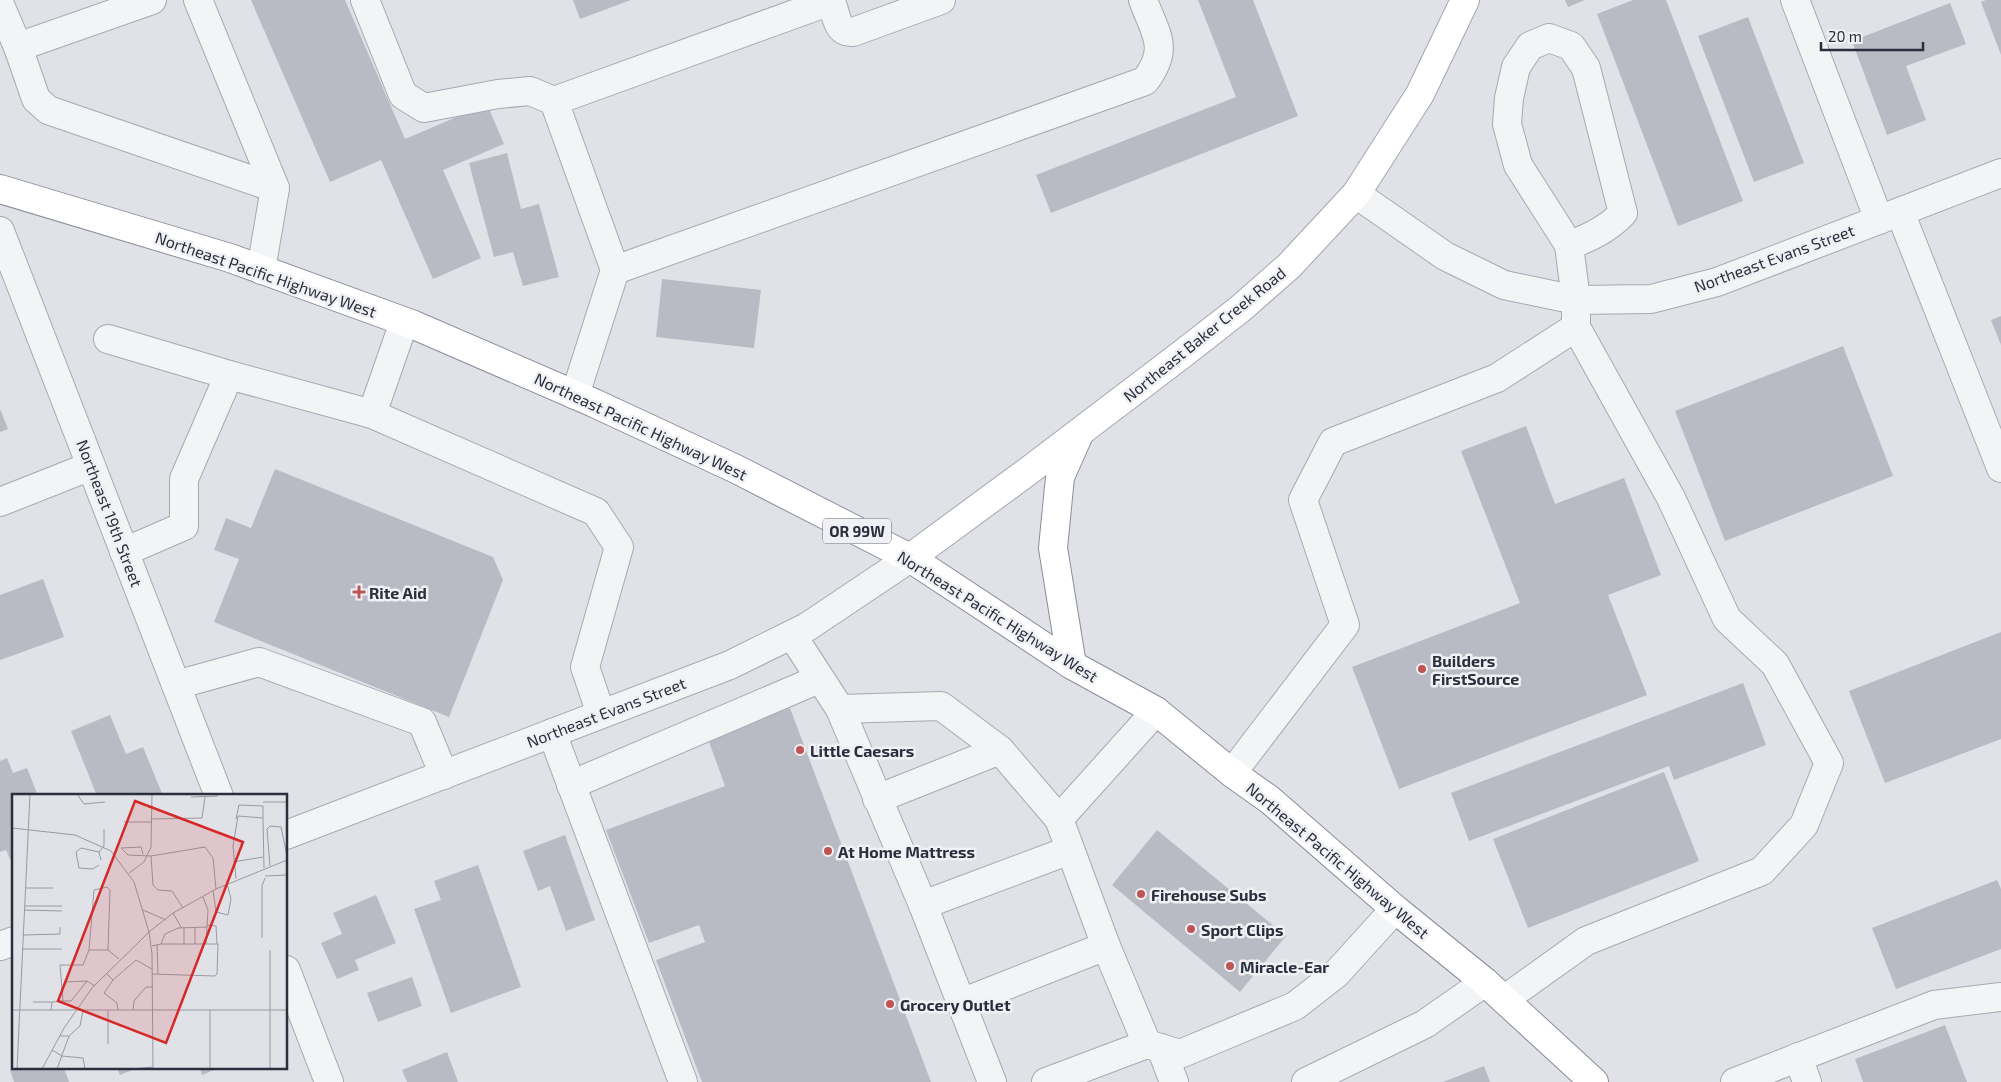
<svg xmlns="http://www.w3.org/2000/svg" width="2001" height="1082" viewBox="0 0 2001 1082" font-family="'Exo 2',sans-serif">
	<rect width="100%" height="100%" fill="#e1e2e8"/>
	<g fill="#b9bbc4">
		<path d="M251,0H345L405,139L487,104L504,144L443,170L481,258L433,279L381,160L330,182Z"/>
		<path d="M573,0H631L580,19Z"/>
		<path d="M1198,0H1253L1298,116L1051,213L1036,175L1236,97Z"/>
		<path d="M1565,0H1585L1568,7Z"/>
		<path d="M1633,0H1666L1743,201L1678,226L1597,14Z"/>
		<path d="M1986,0H2001V55L1981,2Z"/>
		<path d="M1950,3L1966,44L1906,66L1926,120L1887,135L1852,41Z"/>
		<path d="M1748,17L1804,163L1754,182L1698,36Z"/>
		<path d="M507,153L521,209L539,204L559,277L523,286L513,252L494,257L469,163Z"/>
		<path d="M662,279L761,290L754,348L656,337Z"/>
		<path d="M2001,316V345L1991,320Z"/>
		<path d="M1843,346L1893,476L1725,541L1675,411Z"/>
		<path d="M0,409L8,429L0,432Z"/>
		<path d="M1526,426L1555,504L1624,478L1661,575L1608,595L1647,695L1399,789L1352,667L1520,603L1461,451Z"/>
		<path d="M275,469L493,557L503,580L449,717L214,622L239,559L214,550L226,518L251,528Z"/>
		<path d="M43,579L64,637L0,660V595Z"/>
		<path d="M2001,632V739L1885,783L1849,691Z"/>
		<path d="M1743,683L1766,745L1674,780L1669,766L1469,841L1451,793Z"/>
		<path d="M790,708L931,1082H702L656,960L705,942L699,925L649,943L606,830L725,786L708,739Z"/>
		<path d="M110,715L126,754L143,747L163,796H97L71,731Z"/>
		<path d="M7,758L13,773L27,768L38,796H14V858L10,859L6,850L0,852V761Z"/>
		<path d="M1664,772L1699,861L1528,928L1493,839Z"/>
		<path d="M1157,830L1286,936L1240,992L1112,885Z"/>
		<path d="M565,835L595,920L566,931L550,886L538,891L523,851Z"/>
		<path d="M478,865L521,987L451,1013L414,909L441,900L434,881Z"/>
		<path d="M1997,880L2001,889V949L1896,989L1872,928Z"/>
		<path d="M376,895L396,943L355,960L359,970L337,979L321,943L342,934L333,913Z"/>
		<path d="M412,977L422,1006L378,1022L367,993Z"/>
		<path d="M1945,1025L1967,1082H1863L1855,1059Z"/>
		<path d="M447,1052L458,1082H407L402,1070Z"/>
		<path d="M1484,1066L1490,1082H1443Z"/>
		<path d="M15,1068H64L69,1082H14L10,1070Z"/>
		<path d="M117,1068H137L120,1075Z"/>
		<path d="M200,1068H219L202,1075Z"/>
	</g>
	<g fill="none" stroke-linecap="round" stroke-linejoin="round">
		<g stroke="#a7a9b1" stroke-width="30">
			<g id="minor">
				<path d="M198,0L275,188L261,270"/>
				<path d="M365,0L403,95L424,108L498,94L530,91L554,101L615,270L575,395"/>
				<path d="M1795,0L1879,220"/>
				<path d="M0,5L18,47L152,0"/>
				<path d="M18,47L36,99L48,110L275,188"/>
				<path d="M554,101L825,3L833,7C837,19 838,33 853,32L941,0"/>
				<path d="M1356,194L1445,256L1504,285L1576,300L1651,299L1717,282L2001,173"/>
				<path d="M1900,212L2001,468"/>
				<path d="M0,231L219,796"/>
				<path d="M615,270L1145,81C1170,48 1156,35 1143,0"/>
				<path d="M404,322L372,414L596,512L619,547L585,667L601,714"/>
				<path d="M108,339L229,375"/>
				<path d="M0,502L91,466"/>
				<path d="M124,552L184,526V479L229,375L372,414"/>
				<path d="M792,635L840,709L941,706L1000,750L1059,819L1106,946L1147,1044L1180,1054L1295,1006L1336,974L1395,909"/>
				<path d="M176,685L259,662L422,722L444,775"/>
				<path d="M840,709L923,905L992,1082"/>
				<path d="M552,733L683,1082"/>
				<path d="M1232,773L1345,625L1303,500L1333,442L1497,378L1576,327"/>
				<path d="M571,785L819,679"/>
				<path d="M877,799L1000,750"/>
				<path d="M1059,819L1156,711"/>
				<path d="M286,835L730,665L807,627L910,558"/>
				<path d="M923,905L1070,850"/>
				<path d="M0,946L14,941"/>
				<path d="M286,970L329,1082"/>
				<path d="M1505,999L1586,941L1762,871L1804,825L1829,763L1775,664L1727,619L1671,498L1576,327V300L1569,245L1518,165L1507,124L1509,98L1516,67L1530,46L1549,38L1571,46L1586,68L1623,213C1608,229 1590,238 1569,245"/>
				<path d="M961,1003L1106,946"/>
				<path d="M1161,1048L1174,1082"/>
				<path d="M1798,1057L1807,1082"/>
				<path d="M1046,1082L1147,1044"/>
				<path d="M1306,1082L1425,1024L1485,982"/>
				<path d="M1735,1082L1934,1005L2001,997"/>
			</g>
		</g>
		<g stroke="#a1a6b2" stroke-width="30">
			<path id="major" d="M910,558L1031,469L1181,355L1240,309L1289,266L1356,194L1420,94L1465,0"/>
		</g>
		<g stroke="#8a8e9d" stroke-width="30">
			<g id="highway">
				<path d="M0,189L230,258L414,325L594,403L736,469L910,558L1072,665L1156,711L1232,773L1270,800L1395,909L1485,982L1594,1082"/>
				<path d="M1072,665L1053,548L1060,477L1079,434"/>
			</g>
		</g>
		<use href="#minor" stroke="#f3f4f6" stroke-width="28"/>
		<use href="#major" stroke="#fff" stroke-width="28"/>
		<use href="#highway" stroke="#fff" stroke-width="28"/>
	</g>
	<g fill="#be5454" stroke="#f0f1f5" stroke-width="2">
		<path d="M356.5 584.5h5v5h5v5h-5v5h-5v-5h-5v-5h5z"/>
		<circle cx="1422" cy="669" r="5"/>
		<circle cx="800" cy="750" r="5"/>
		<circle cx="828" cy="851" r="5"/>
		<circle cx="1141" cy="894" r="5"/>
		<circle cx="1191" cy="929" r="5"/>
		<circle cx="1230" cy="966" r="5"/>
		<circle cx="890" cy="1004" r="5"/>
	</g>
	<g text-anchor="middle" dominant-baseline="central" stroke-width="5" stroke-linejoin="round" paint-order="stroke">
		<rect fill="#f0f1f5" stroke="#666974" stroke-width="1" x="823" y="518.5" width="68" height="25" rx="4"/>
		<g font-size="15" font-weight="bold" fill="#2b2f3d">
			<text x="857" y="531">OR 99W</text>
		</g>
		<g font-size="16" fill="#2b2f3d" stroke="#f0f1f5">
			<text transform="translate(1774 258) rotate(-20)">Northeast Evans Street</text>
			<text transform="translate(266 274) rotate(19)">Northeast Pacific Highway West</text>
			<text transform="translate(1204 334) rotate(-39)">Northeast Baker Creek Road</text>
			<text transform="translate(641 426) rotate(25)">Northeast Pacific Highway West</text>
			<text transform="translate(110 513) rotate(69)">Northeast 19th Street</text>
			<text transform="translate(998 616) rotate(32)">Northeast Pacific Highway West</text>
			<text transform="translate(606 712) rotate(-21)">Northeast Evans Street</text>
			<text transform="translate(1338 860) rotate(40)">Northeast Pacific Highway West</text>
		</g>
		<g font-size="16" font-weight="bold" fill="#2b2f3d" stroke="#f0f1f5" text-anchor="start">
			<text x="369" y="592">Rite Aid</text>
			<text x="1432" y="660">Builders<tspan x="1432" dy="18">FirstSource</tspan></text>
			<text x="810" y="750">Little Caesars</text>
			<text x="838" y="851">At Home Mattress</text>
			<text x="1151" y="894">Firehouse Subs</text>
			<text x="1201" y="929">Sport Clips</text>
			<text x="1240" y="966">Miracle-Ear</text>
			<text x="900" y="1004">Grocery Outlet</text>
		</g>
	</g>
	<g transform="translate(12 794)">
		<rect width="275" height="275" fill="#e1e2e8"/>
		<path fill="none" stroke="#989aa4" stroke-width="1" d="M65,0L72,10L93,8M179,3L206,2M251,8H275M140,25L190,24L193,3M224,25L227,11L251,12V24M112,28H140M0,34L63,41L99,57L122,88L137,138M131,60L129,53L109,54L116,61L139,62L193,53L201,64L204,95M139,62L141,91L146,96L160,97L171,114M89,66L87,58L92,52V35M221,68L251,63M87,71L81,75L67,74L64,58L69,54L87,58M258,72L255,35L258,32L269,33L275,62M117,79L132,68L139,53L140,0M253,82L275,81M224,85L221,52L226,22L251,24L252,74M13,94H41M201,96L204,118L216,121L219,105L215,89M13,112H50M12,116L50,117M131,116L154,126M161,119L169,133M195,131L204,132L205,150M183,133V150M137,138L140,160L141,275M11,141L48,140V133M250,144V92L253,84M172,150V133M194,150L195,133M145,151L146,180M140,152L149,150L153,140L166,134L195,133L196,116L191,103M10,155H50M77,156L82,96L95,93L98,96L96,156M258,156V275M94,179L101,186L124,166L140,175M140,180L203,182L205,180L206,150H149M101,186L92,199L105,209L106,216M52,188L75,187L83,192M51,207H59L75,187M21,208H40M0,216H275M39,216L40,208L51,207L48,171H71L77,156H96L107,165M96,216V250M121,216L122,207L134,193H140M198,216V275M48,242H57L68,232L71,216M40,256L50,262L71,264L73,275M5,275L18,0M30,275L52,234L80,194L137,138L161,119L204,95L275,66M45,275L57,242M121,275L141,273"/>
		<path fill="#d62828" fill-opacity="0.15" stroke="#d62828" stroke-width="2.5" d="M123,7L231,48L154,249L46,207Z"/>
		<rect width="275" height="275" fill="none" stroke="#2b2f3d" stroke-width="2.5"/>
	</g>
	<path d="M1821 42v8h102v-8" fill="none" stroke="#2b2f3d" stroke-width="2.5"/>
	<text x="1828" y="42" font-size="15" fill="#2b2f3d" stroke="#f0f1f5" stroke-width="4" paint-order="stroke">20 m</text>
</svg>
